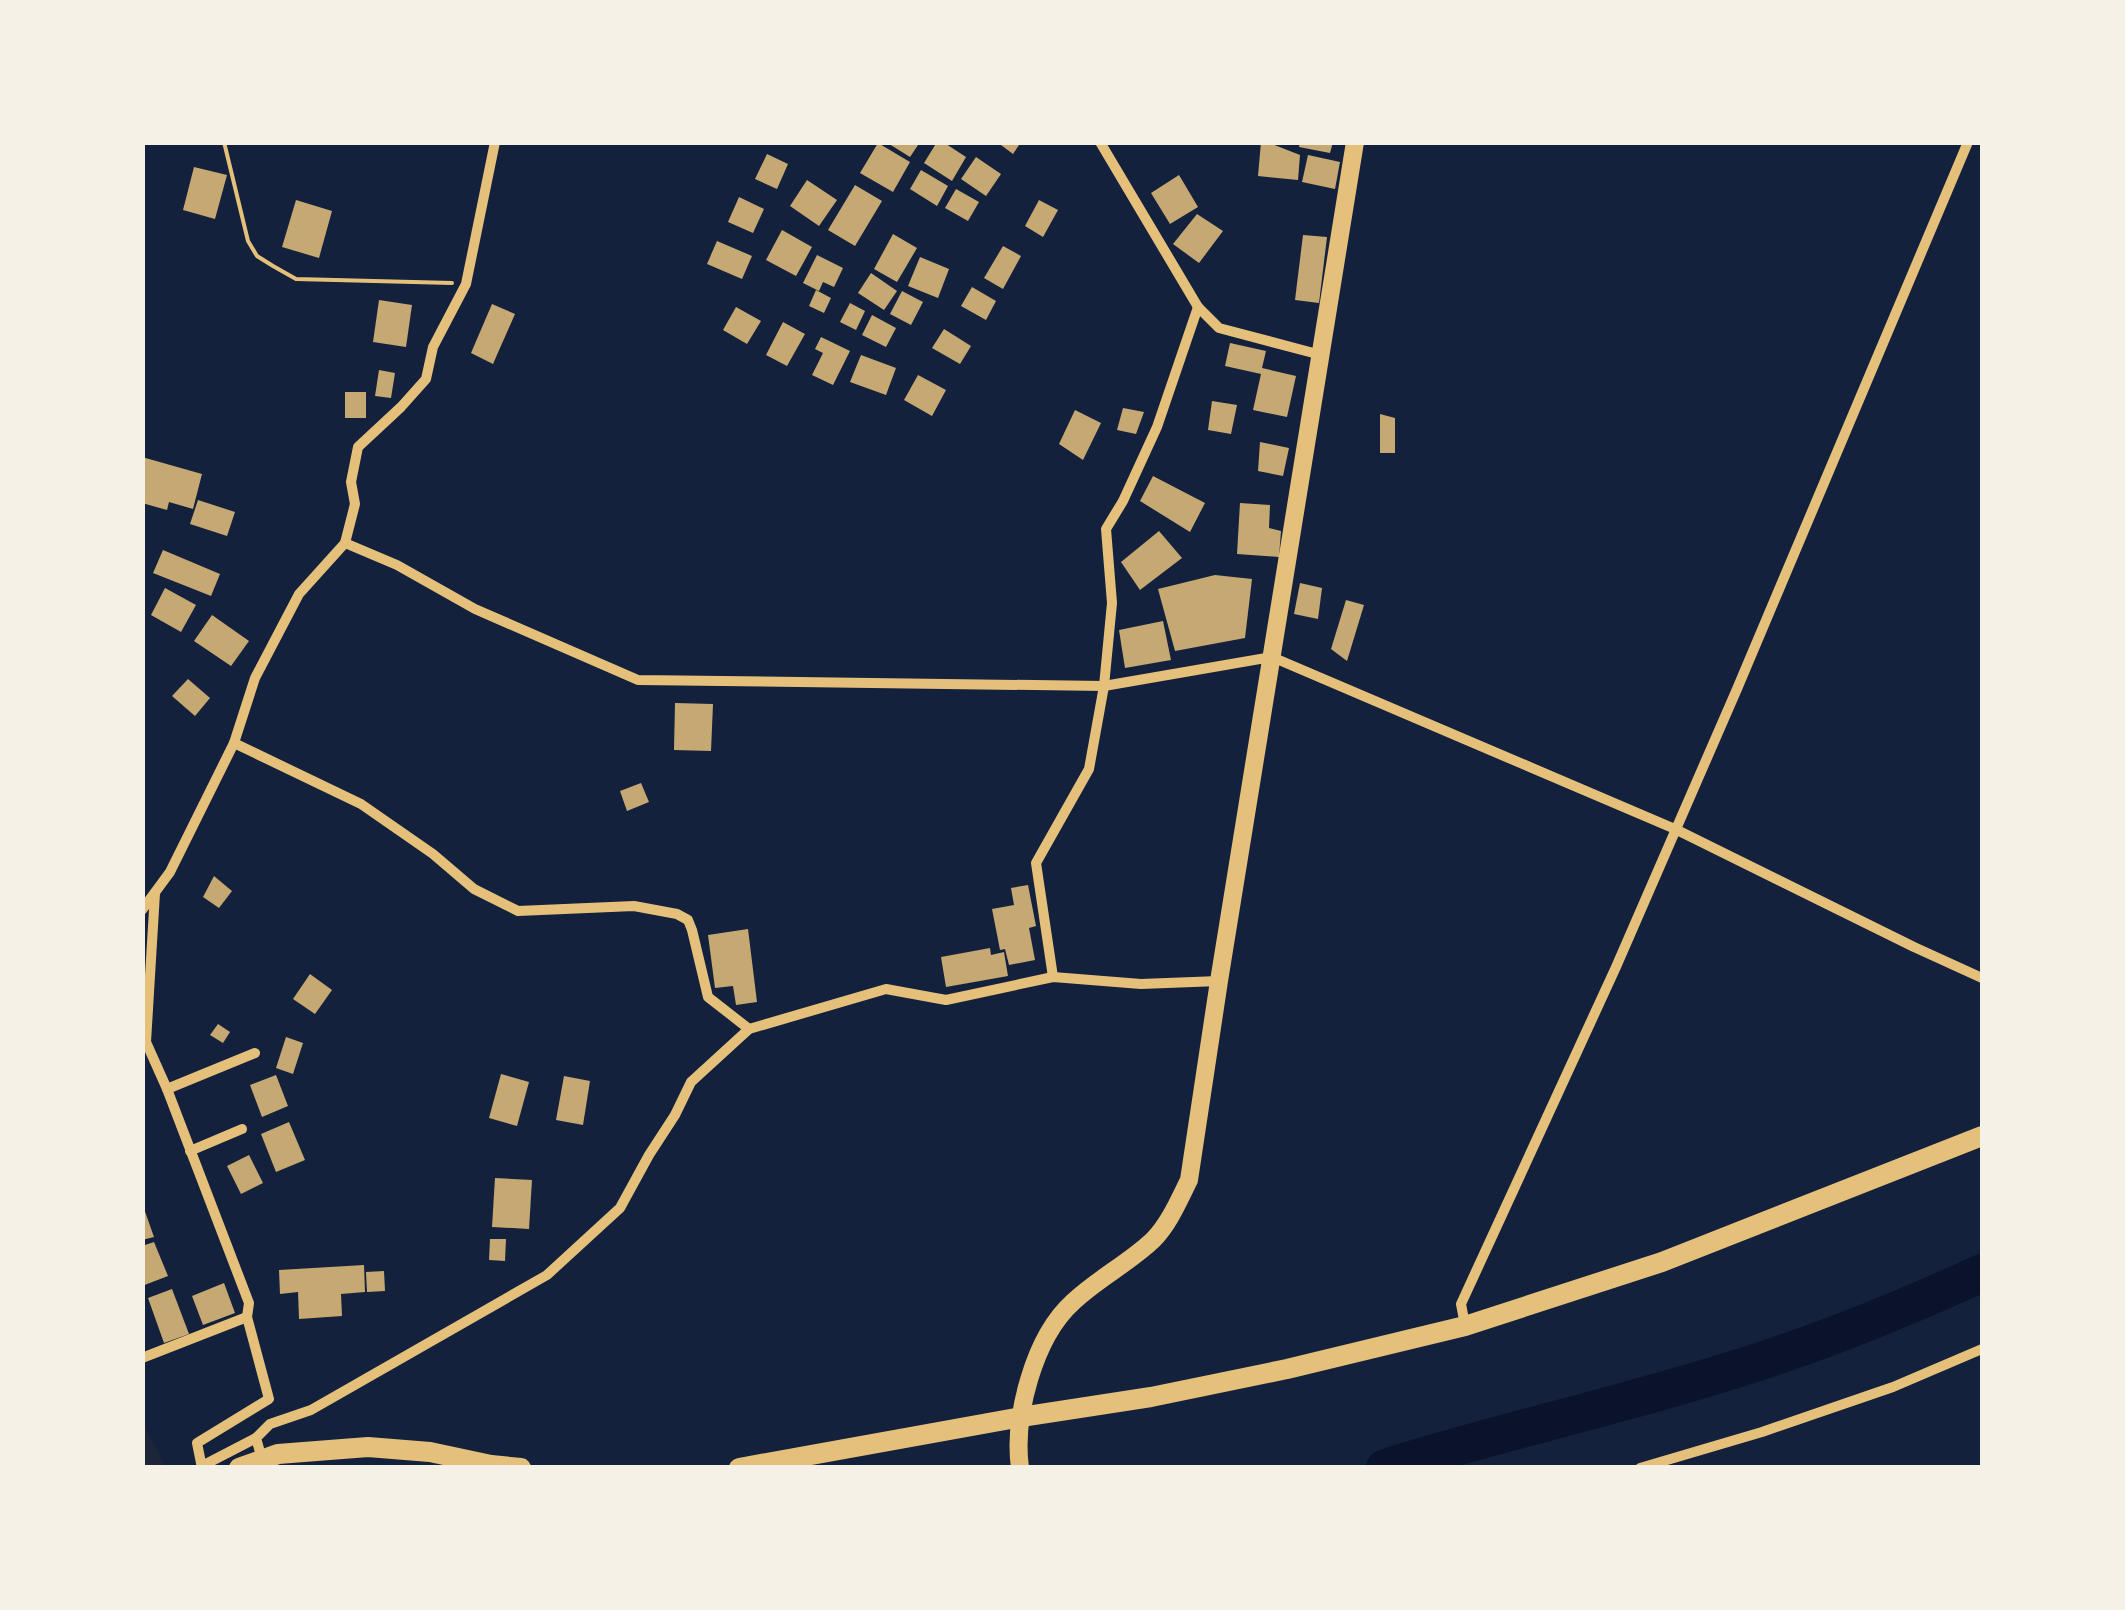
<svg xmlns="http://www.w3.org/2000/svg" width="2125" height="1610" viewBox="0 0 2125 1610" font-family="Quicksand,sans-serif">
	<rect width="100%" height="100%" fill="#14213d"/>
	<path fill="#1d2539" d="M142,1424H143L166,1467H143Z"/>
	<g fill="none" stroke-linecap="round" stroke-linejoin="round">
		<path stroke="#0b132b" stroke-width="38" d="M1385,1468C1509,1429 1637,1402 1761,1361C1837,1336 1910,1306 1982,1273"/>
	</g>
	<g fill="#c6a872">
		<path d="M886,142H920L910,157Z"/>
		<path d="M937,142H943L966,157L952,181L924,163Z"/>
		<path d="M997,142H1021L1013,154Z"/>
		<path d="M1261,142H1267L1300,155L1298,180L1258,176Z"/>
		<path d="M1300,142H1333L1330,153L1299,147Z"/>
		<path d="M878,143L910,162L893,192L860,173Z"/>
		<path d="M767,154L788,164L777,189L755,179Z"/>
		<path d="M1308,155L1340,162L1335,189L1302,182Z"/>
		<path d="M976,157L1001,174L986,196L961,179Z"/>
		<path d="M194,167L227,175L215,219L183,210Z"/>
		<path d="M921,170L948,186L937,206L910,189Z"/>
		<path d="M1179,175L1198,207L1170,224L1151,193Z"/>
		<path d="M807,180L837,200L819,226L790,206Z"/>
		<path d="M855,185L882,201L855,246L828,230Z"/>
		<path d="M956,189L979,202L968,221L945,208Z"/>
		<path d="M739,197L764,209L753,233L728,222Z"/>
		<path d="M296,200L332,211L319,258L282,247Z"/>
		<path d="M1039,200L1058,210L1043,237L1025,226Z"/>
		<path d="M1197,214L1223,231L1199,263L1173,244Z"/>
		<path d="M782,230L812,247L796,276L766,260Z"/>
		<path d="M893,234L917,248L897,282L874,269Z"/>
		<path d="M1303,235L1327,237L1319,303L1295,300Z"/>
		<path d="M717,241L752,256L742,279L707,264Z"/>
		<path d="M1003,246L1021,256L1003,289L984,278Z"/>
		<path d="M817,255L843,268L834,287L823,282L819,291L803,283Z"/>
		<path d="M920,257L949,269L938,298L908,286Z"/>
		<path d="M871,273L897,291L884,310L858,293Z"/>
		<path d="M972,287L996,301L986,320L961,306Z"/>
		<path d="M816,290L831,298L824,313L809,306Z"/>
		<path d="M902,291L923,302L911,325L890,314Z"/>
		<path d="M379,300L412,305L406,347L373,342Z"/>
		<path d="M850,303L865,311L856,330L840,322Z"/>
		<path d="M492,304L515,314L493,364L471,353Z"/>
		<path d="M736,307L761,321L747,344L723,330Z"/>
		<path d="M872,315L896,328L886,347L862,335Z"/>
		<path d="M783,322L805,334L787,366L766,355Z"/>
		<path d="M944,329L971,346L960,364L932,348Z"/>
		<path d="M821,337L850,351L833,385L812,375L823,353L815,349Z"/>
		<path d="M1230,343L1266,351L1262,368L1296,376L1287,417L1253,410L1261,374L1225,366Z"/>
		<path d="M861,355L896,368L886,395L850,382Z"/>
		<path d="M379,370L395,373L391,398L375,396Z"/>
		<path d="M918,375L946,390L932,416L904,400Z"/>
		<rect x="345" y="392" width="21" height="26"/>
		<path d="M1212,401L1237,405L1231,434L1208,430Z"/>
		<path d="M1123,408L1144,412L1136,434L1117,430Z"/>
		<path d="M1075,410L1101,423L1083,460L1059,444Z"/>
		<path d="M1380,414L1395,418V453H1380Z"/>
		<path d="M1260,442L1289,448L1283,476L1258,471Z"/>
		<path d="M142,457L202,474L193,509L169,502L167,510L142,503Z"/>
		<path d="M1153,476L1205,503L1190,532L1140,501Z"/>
		<path d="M198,500L235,512L227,536L190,524Z"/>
		<path d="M1240,503L1270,505L1269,528L1281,531L1279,557L1237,554Z"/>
		<path d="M1159,531L1182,558L1140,590L1121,562Z"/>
		<path d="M163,550L220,574L211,596L153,573Z"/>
		<path d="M1215,575L1252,579L1245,638L1175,651L1158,589Z"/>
		<path d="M1300,583L1322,588L1318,619L1294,614Z"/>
		<path d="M165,588L196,605L181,632L151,615Z"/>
		<path d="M1346,600L1364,605L1347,661L1331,649Z"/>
		<path d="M212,615L249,641L231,666L194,641Z"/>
		<path d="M1163,621L1171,660L1125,668L1119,630Z"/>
		<path d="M188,679L210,698L195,716L172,696Z"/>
		<path d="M675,703L713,704L711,751L674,750Z"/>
		<path d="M641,783L649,802L627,811L620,791Z"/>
		<path d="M214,876L232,891L219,908L203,897Z"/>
		<path d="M1028,885L1036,926L1029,928L1035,960L1009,965L1005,949L1000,950L992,909L1014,905L1011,888Z"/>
		<path d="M748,929L757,1002L736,1005L733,986L715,988L708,935Z"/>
		<path d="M990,948L991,955L1004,952L1008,976L946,987L941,957Z"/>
		<path d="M310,974L332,990L315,1014L293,999Z"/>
		<path d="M218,1024L230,1032L223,1043L210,1035Z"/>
		<path d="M286,1037L303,1043L293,1074L276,1068Z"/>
		<path d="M501,1074L529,1082L517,1126L489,1118Z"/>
		<path d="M276,1075L288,1106L262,1117L250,1085Z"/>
		<path d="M564,1076L590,1081L583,1125L556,1120Z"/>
		<path d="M289,1122L305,1160L276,1172L261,1134Z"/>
		<path d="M249,1155L263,1183L241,1194L227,1166Z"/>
		<path d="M495,1178L532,1180L529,1229L492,1227Z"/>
		<path d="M142,1203L154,1237L142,1240Z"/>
		<path d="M490,1239H506L505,1261L489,1260Z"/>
		<path d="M154,1242L168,1276L142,1286V1246Z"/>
		<path d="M364,1265L365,1292L341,1294L342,1316L299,1319L298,1292L280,1294L279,1270Z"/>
		<path d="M384,1271L385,1291L367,1292L366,1272Z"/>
		<path d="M224,1283L235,1313L203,1325L192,1296Z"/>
		<path d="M172,1289L189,1334L164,1343L148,1298Z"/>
	</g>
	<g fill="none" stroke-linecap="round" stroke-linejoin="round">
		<path stroke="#e5c07b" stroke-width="4" d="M224,142L248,241L257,256L273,266L296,279L452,283"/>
		<g stroke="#e5c07b" stroke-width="10">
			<path d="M1100,142L1198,307L1219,328L1321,355"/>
			<path d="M345,543L397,565L475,609L638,680L1104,686L1272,657L1675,829L1914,947L1982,978"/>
			<path d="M234,743L361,804L433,854L474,889L518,911L634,906L677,914L688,920L692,930L708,997L749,1029"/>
			<path d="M155,893L146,1042L167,1089L249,1303L247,1317L269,1399L197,1443L202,1468"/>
			<path d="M142,910L170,872L234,743L255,678L299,594L345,543L355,504L351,482L358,447L401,407L426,379L433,347L466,284L495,142"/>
			<path d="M1053,977L1036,863L1089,769L1104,686L1112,603L1106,529L1123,501L1157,427L1198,307"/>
			<path d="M167,1089L255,1053"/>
			<path d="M190,1151L242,1129"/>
			<path d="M1465,1325L1461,1304L1616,967L1737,689L1968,142"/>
			<path d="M142,1358L247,1317"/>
			<path d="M262,1459L256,1438L270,1424L311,1410L547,1275L620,1208L649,1155L675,1115L691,1082L749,1029L886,989L946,1000L1053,977L1141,984L1219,981"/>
			<path d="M202,1466L256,1438"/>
			<path d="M1640,1468L1762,1432L1893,1387L1982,1349"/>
		</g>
		<path stroke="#e5c07b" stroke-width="18" d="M1020,1468C1013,1417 1034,1337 1073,1302C1097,1279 1129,1263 1153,1240C1169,1224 1179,1200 1189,1180L1219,981L1355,142"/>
		<g stroke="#e5c07b" stroke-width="20">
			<path d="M239,1468L278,1454L368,1447L430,1452L491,1465L521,1468"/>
			<path d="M739,1468L1021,1417L1151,1397L1287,1369L1465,1326L1662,1262L1982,1136"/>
		</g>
	</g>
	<rect width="2125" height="1610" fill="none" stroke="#f6f1e7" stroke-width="290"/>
</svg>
